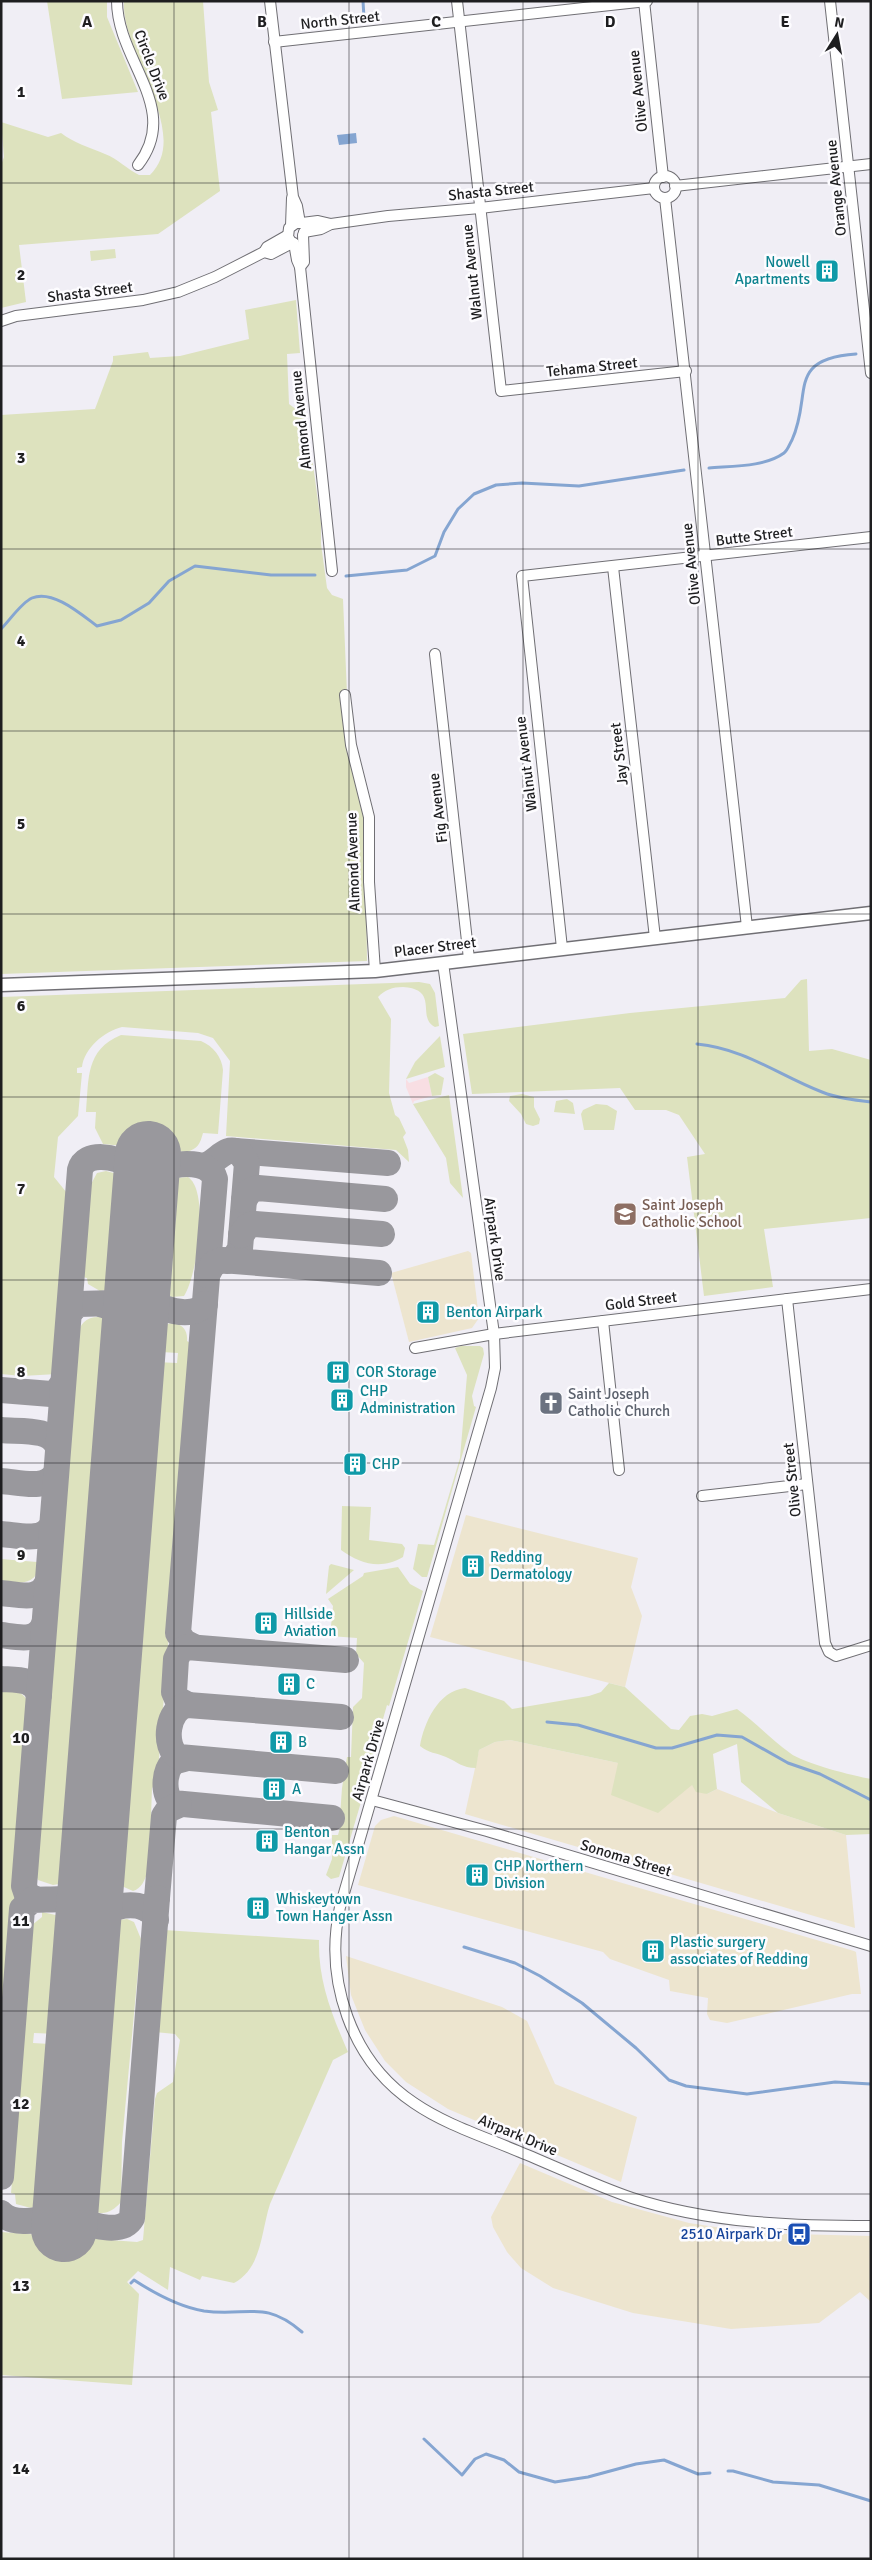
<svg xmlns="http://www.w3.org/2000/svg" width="872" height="2560" viewBox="0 0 872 2560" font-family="Signika,sans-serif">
	<rect width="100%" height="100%" fill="#f0eef5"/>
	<g fill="#ede5cf">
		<path d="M468,1251L471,1253L479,1318L472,1328L409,1342L391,1273Z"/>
		<path d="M466,1515L638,1558L631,1587L642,1616L625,1687L430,1637Z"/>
		<path d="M510,1740L618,1763L692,1785L707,1794L717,1789L778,1813L846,1835L855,1928L465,1814L479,1750L495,1742Z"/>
		<path d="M394,1816L854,1951L856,1952L861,1994H852L727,2023L710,2020L707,2014L708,1998L670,1991L669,1980L610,1959L603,1952L358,1885L375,1826L381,1820Z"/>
		<path d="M346,1956L502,2007L527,2021L555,2084L637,2117L621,2182L448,2109L406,2082L385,2061L365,2030L351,1995Z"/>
		<path d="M520,2163L612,2202L689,2223L755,2233L871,2236V2302L860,2292L819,2323L731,2329L633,2313L553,2288L521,2268L507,2252L493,2227L491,2217Z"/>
	</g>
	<path fill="#f8dee3" d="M428,1077L432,1096L414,1101L413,1104L406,1087V1079L409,1083Z"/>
	<g fill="#dde2be">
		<path d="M47,1H107V17L138,92L62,99Z"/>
		<path d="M124,1H203L209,82L218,110L211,112L220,191L158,234L19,245L26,302L1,308V165L4,157L1,122L48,137L61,133C74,143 89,147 105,154C118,159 127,169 139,175H150C193,133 120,52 124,1Z"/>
		<path d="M115,249L116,258L91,261L90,251Z"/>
		<path d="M296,300L300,353L287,354L289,404L305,416L307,421L321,523V544L327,588L332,595L343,599L347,694L365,810L367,961L1,974V415L95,409L113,361V356L148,352L150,358L180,356L249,339L245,310Z"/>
		<path d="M807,979L809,1051L832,1049L871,1060V1218L764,1229L773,1287L704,1296L687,1157L705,1154L679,1115L666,1110H635L620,1088L472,1094L463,1034L630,1013L785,998L801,980Z"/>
		<path d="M419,982L430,984L435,993L439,1026L435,1027C416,1018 440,989 403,987C392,987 385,990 378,997L391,1019L389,1093L395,1115L399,1118L406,1133L403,1137L408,1150L409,1162L396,1150L226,1136L230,1061L213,1038L198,1033L122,1027C104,1031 84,1049 82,1067L77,1068V1073H82L78,1116L58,1137L54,1177L71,1198L57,1374L22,1376L1,1374V997Z"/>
		<path d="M121,1035L201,1041C213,1046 222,1057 223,1070L218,1134L203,1133C200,1144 198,1149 186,1152L103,1144L95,1128L96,1112H86C89,1079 85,1050 121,1035Z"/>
		<path d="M440,1036L445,1067L406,1079L415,1062Z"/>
		<path d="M435,1073L444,1078L441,1095L432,1096L428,1077Z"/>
		<path d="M522,1094L534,1097V1107L540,1119L539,1124L533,1126L526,1124L521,1114L509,1101L510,1096Z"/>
		<path d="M449,1095L463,1198L450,1183L446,1158L413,1104Z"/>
		<path d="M567,1099L573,1103L575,1114L554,1112L556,1101Z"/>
		<path d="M596,1104L607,1105L617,1111L614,1130H584L581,1114L583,1110Z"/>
		<path d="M106,1171L117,1174L124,1185L114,1285L111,1289L100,1291L88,1284L87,1278L82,1277L83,1269L79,1268L86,1187L90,1186L97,1173Z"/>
		<path d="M188,1177C210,1192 197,1276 184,1296L172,1297L162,1292L160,1285L169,1188L176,1178Z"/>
		<path d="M99,1317L107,1320L111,1326V1349L69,1873L59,1884L53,1885L38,1880L32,1863L74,1338L77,1337C80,1324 85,1317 99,1317Z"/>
		<path d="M172,1323C183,1324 188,1331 187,1341L192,1344L157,1784L152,1788L149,1873H147C145,1880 141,1889 133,1891L117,1884L114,1873L153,1366L156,1362L177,1363L178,1353L161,1352L160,1356H156V1333L163,1325Z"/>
		<path d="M461,1346H480L483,1348L484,1354L472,1396L474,1406L476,1407L427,1577H422L413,1569L418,1544L434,1545L460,1458L467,1375L455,1348Z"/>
		<path d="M342,1506L371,1507L369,1540L402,1544L405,1548L403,1557C381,1570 360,1564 341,1550Z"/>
		<path d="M1,1559L37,1562L41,1566C34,1585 20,1584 1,1582Z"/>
		<path d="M331,1564L354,1570L326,1594L329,1566Z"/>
		<path d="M398,1567L410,1584L423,1591L389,1706L387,1705L381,1726L383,1727L339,1877L331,1879L326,1875L332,1859V1835H338L343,1817L340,1816L342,1788L347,1757H351L353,1707L362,1698L364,1663L356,1654L357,1638L330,1636L333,1606L328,1599L363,1576L364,1573Z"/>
		<path d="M609,1683L625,1687L671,1729L679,1730L690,1716L702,1714L712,1716L737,1709C755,1722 771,1739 790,1753C802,1763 854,1776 871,1779V1834L846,1835L778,1813L741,1782L737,1744L713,1754L717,1789L707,1794L696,1792L692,1785L658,1813L611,1795L618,1763L510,1740L495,1742L479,1750L476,1768C462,1768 458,1762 446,1757C437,1753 428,1753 420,1746C424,1723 438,1691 465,1688L504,1701L512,1709L589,1696L601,1692Z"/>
		<path d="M1,1687C18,1689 23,1693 32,1707L6,2021L1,2025Z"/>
		<path d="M42,1912L60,1916L67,1928L57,2034L34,2033L33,2043L50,2044L51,2040L57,2041L45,2192L41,2202L31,2208L16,2204L15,2194L11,2193L20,2093L14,2092L27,1930H31L32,1925L42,1917Z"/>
		<path d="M127,1919L134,1922L141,1939L122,2142L121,2202C111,2214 98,2218 88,2205L111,1927L118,1920Z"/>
		<path d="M164,1930L319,1940C318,1981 332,2015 348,2052L333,2060L270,2204C261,2232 262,2268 234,2283L202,2276L200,2280L170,2267L168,2290L138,2271L127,2282L139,2294L132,2385L1,2375V2232L137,2242L143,2240L155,2099L157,2093L173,2082L180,2040L175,2034L155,2032Z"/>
	</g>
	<path fill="#85a5d1" d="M356,133L357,143L339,145L337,135Z"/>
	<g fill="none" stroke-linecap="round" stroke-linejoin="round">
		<g stroke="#85a5d1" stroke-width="3">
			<path d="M363,1L364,18"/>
			<path d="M709,468C732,466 765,467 784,453C788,450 789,445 792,440C813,394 785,359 856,354"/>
			<path d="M346,576L407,570L435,556L444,532L458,509L474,494L496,485L522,483L579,486L684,470"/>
			<path d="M1,629C10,620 21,603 32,598C53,589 82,615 97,626L121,620L149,603L169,581L195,566L271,575H315"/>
			<path d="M697,1044C746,1049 778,1075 822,1092C837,1098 854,1100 871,1102"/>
			<path d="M547,1722L578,1725L656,1748H672L717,1735L742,1737L788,1763L820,1774L871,1800"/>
			<path d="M464,1947L515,1963L540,1976L582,2003L636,2048L669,2080L686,2086L747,2094L835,2082L871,2084"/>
			<path d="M131,2283L134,2280C154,2293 180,2307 204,2311C247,2317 264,2299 302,2332"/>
			<path d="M424,2439L462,2475L475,2459L486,2454L504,2460L519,2472L555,2482L588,2477L636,2464L664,2460L698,2474L710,2473"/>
			<path d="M728,2471H733L773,2482L819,2485L871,2501"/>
		</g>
		<g stroke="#99989d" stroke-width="26">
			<path d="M235,1151L388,1163"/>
			<path d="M203,1166C218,1163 224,1144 240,1153L247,1163L240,1249L235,1257L227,1261"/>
			<path d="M164,1169C178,1162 210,1160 215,1179L178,1633L184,1642L192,1646"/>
			<path d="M244,1200L250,1191L258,1188L385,1199"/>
			<path d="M241,1235L248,1226L255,1224L382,1234"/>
			<path d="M142,1264C141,1275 140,1285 146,1295C155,1310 194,1320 205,1304"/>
			<path d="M207,1275L213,1264L222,1260L379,1273"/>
			<path d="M103,1305C119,1309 128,1318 132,1334L125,1430"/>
			<path d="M69,1313L78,1304L115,1303L125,1297L133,1288L137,1275L143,1194"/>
			<path d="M1,1390L51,1394L57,1391L63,1383"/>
			<path d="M1,1430C19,1432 52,1427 58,1448"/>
			<path d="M1,1481C19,1482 46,1491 56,1473"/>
			<path d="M1,1534C18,1535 43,1543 52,1525"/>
			<path d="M1,1593C17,1594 40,1602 47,1583"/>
			<path d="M1,1635C17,1637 38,1643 44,1624"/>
			<path d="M1,1679C16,1680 34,1678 39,1695"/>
			<path d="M188,1705L177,1699L174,1692L176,1659L180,1651L187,1647L346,1660"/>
			<path d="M184,1759L173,1762C164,1772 162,1794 173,1803L332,1818"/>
			<path d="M336,1771L179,1757C162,1748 167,1707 188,1705L341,1717"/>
			<path d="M35,1899L27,1895L24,1886L80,1170C85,1150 117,1157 130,1166"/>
			<path d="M145,1908L154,1904L157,1898L164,1816L168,1810L179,1805"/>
			<path d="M81,2026C83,2003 83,1944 92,1925C101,1904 148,1896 156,1920"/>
			<path d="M1,2177L22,1909L32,1900C57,1897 82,1908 90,1872L97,1782"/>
			<path d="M1,2213C11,2224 35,2222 48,2217"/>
			<path d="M82,2220C94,2227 123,2234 132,2218L157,1898"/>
		</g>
		<path stroke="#99989d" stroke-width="66" d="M64,2229L148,1154"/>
		<g stroke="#706f74" stroke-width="12">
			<g id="minor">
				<path d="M117,1C117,61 182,108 138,165"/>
				<path d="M270,1L293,197L297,206L300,223"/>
				<path d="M457,1L501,391L686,371"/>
				<path d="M644,1L663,177"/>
				<path d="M830,1L871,373"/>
				<path d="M274,42L647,1"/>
				<circle cx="665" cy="187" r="11"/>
				<path d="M675,186L871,164"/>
				<path d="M665,198L747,927"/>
				<path d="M302,223L318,221L331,224"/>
				<path d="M291,226L292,198"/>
				<path d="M304,232L321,229L331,224L388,216L480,208L654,188"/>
				<path d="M292,243L288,237L289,228L296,223H302"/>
				<path d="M294,243L297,260L300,267L332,571"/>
				<path d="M264,252L267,247L288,235"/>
				<path d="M300,267L304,262L303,235"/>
				<path d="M1,321L16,316L143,300L178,292L215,277L264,252L271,254L292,243"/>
				<path d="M613,567L655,938"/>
				<path d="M435,654L469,959"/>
				<path d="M345,695L351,745L369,817V882L375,971"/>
				<path d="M562,948L522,576L871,537"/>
				<path d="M443,963L494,1334L495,1368L491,1388L340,1907C324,1980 351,2061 414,2103C446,2125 485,2137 520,2152C557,2167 594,2185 632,2198C709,2223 790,2226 871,2226"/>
				<path d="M787,1299L825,1643L829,1652L836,1656L871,1645"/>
				<path d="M603,1321L619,1470"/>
				<path d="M415,1348L494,1334L871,1289"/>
				<path d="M702,1496L807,1484"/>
				<path d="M372,1800L487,1831L871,1946"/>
			</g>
		</g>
		<g stroke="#706f74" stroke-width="15">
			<path id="major" d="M1,985L375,971L871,913"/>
		</g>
		<use href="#minor" stroke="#fff" stroke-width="10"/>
		<use href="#major" stroke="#fff" stroke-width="12"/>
	</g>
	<path fill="none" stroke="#1e1e20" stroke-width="1" stroke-opacity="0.55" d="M174,1V2559M349,1V2559M523,1V2559M698,1V2559M1,183H871M1,366H871M1,549H871M1,731H871M1,914H871M1,1097H871M1,1280H871M1,1463H871M1,1646H871M1,1829H871M1,2011H871M1,2194H871M1,2377H871"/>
	<defs>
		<g id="building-square" transform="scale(1.25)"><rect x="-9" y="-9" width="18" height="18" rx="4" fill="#0f9aa8" stroke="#fdfcff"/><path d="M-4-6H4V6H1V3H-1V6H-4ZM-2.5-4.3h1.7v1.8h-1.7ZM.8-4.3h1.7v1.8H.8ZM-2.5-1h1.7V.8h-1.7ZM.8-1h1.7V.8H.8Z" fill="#fff"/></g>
		<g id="school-square" transform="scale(1.25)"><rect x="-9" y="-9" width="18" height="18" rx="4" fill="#8d6e63" stroke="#fdfcff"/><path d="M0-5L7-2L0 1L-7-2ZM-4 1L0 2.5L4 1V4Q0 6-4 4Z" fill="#fff"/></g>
		<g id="church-square" transform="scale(1.25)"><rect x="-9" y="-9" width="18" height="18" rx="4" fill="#6b7280" stroke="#fdfcff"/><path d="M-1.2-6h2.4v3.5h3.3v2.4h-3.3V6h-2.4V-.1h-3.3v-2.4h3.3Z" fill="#fff"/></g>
		<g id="bus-square" transform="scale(1.25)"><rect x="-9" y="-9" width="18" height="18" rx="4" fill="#1a4fb4" stroke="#fdfcff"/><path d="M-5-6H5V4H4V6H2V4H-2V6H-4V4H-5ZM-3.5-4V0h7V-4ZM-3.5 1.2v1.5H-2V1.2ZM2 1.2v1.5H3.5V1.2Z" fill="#fff"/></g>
	</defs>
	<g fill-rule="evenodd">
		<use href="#building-square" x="827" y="271"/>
		<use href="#school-square" x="625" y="1214"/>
		<use href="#building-square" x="428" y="1312"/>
		<use href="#building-square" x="338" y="1372"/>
		<use href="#building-square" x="342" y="1400"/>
		<use href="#church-square" x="551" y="1403"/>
		<use href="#building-square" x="355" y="1464"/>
		<use href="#building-square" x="473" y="1566"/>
		<use href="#building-square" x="266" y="1623"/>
		<use href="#building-square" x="289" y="1684"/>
		<use href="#building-square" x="281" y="1742"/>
		<use href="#building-square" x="274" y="1789"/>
		<use href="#building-square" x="267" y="1841"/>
		<use href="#building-square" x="477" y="1875"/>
		<use href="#building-square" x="258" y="1908"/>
		<use href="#building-square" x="653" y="1951"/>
		<use href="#bus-square" x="799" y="2234"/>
	</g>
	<g text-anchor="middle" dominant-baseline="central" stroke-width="5" stroke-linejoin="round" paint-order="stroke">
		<g font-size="15" fill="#1e1e20" stroke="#fdfcff">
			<text transform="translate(340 20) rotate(-6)">North Street</text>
			<text transform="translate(152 65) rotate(69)">Circle Drive</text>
			<text transform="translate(638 91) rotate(-96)">Olive Avenue</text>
			<text transform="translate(836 188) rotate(-96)">Orange Avenue</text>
			<text transform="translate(491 191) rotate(-6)">Shasta Street</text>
			<text transform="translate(472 272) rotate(-96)">Walnut Avenue</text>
			<text transform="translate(90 292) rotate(-7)">Shasta Street</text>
			<text transform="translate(592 367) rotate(-6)">Tehama Street</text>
			<text transform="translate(301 420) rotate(-96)">Almond Avenue</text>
			<text transform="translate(754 536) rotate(-7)">Butte Street</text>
			<text transform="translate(691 564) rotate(-96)">Olive Avenue</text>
			<text transform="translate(619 754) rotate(-97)">Jay Street</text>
			<text transform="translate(526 764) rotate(-97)">Walnut Avenue</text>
			<text transform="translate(438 808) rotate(-97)">Fig Avenue</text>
			<text transform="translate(353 862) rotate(-92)">Almond Avenue</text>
			<text transform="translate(435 947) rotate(-7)">Placer Street</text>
			<text transform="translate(495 1239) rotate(82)">Airpark Drive</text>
			<text transform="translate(641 1301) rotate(-7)">Gold Street</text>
			<text transform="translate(792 1480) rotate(-96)">Olive Street</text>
			<text transform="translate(368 1760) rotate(-74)">Airpark Drive</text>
			<text transform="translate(626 1858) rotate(17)">Sonoma Street</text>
			<text transform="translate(518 2135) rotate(23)">Airpark Drive</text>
		</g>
		<g font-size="15" fill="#0d838f" stroke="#fdfcff" text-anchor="start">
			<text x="810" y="262" text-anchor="end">Nowell<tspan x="810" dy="17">Apartments</tspan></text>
			<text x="446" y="1312">Benton Airpark</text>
			<text x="356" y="1372">COR Storage</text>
			<text x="360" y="1391">CHP<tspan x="360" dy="17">Administration</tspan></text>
			<text x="372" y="1464">CHP</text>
			<text x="490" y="1557">Redding<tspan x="490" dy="17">Dermatology</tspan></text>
			<text x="284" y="1614">Hillside<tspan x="284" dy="17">Aviation</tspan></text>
			<text x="306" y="1684">C</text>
			<text x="298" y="1742">B</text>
			<text x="292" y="1789">A</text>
			<text x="284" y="1832">Benton<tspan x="284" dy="17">Hangar Assn</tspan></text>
			<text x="494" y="1866">CHP Northern<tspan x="494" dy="17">Division</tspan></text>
			<text x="276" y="1899">Whiskeytown<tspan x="276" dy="17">Town Hanger Assn</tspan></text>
			<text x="670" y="1942">Plastic surgery<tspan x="670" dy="17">associates of Redding</tspan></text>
		</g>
		<g font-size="15" fill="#785e54" stroke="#fdfcff" text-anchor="start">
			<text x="642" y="1205">Saint Joseph<tspan x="642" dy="17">Catholic School</tspan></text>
		</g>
		<g font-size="15" fill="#5b616d" stroke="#fdfcff" text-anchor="start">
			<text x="568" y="1394">Saint Joseph<tspan x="568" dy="17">Catholic Church</tspan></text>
		</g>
		<g font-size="15" fill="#164399" stroke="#fdfcff" text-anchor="end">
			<text x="782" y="2234">2510 Airpark Dr</text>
		</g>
	</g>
	<g font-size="16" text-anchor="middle" font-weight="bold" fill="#1e1e20" stroke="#fdfcff" stroke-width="5" stroke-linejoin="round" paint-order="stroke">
		<text x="87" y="27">A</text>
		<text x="262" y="27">B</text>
		<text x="436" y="27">C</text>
		<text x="610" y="27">D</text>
		<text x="785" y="27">E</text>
		<text x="21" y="97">1</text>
		<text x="21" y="280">2</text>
		<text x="21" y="463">3</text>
		<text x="21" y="646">4</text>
		<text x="21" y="829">5</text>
		<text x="21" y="1011">6</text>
		<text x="21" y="1194">7</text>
		<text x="21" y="1377">8</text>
		<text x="21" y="1560">9</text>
		<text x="21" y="1743">10</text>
		<text x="21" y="1926">11</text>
		<text x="21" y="2109">12</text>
		<text x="21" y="2291">13</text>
		<text x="21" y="2474">14</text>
	</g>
	<rect width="872" height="2560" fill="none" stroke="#1e1e20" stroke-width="5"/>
	<g transform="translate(837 35) rotate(11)" stroke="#fdfcff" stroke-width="4" paint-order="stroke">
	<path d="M0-4L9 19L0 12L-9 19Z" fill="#1e1e20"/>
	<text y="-8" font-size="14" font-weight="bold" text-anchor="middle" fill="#1e1e20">N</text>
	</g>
</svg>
